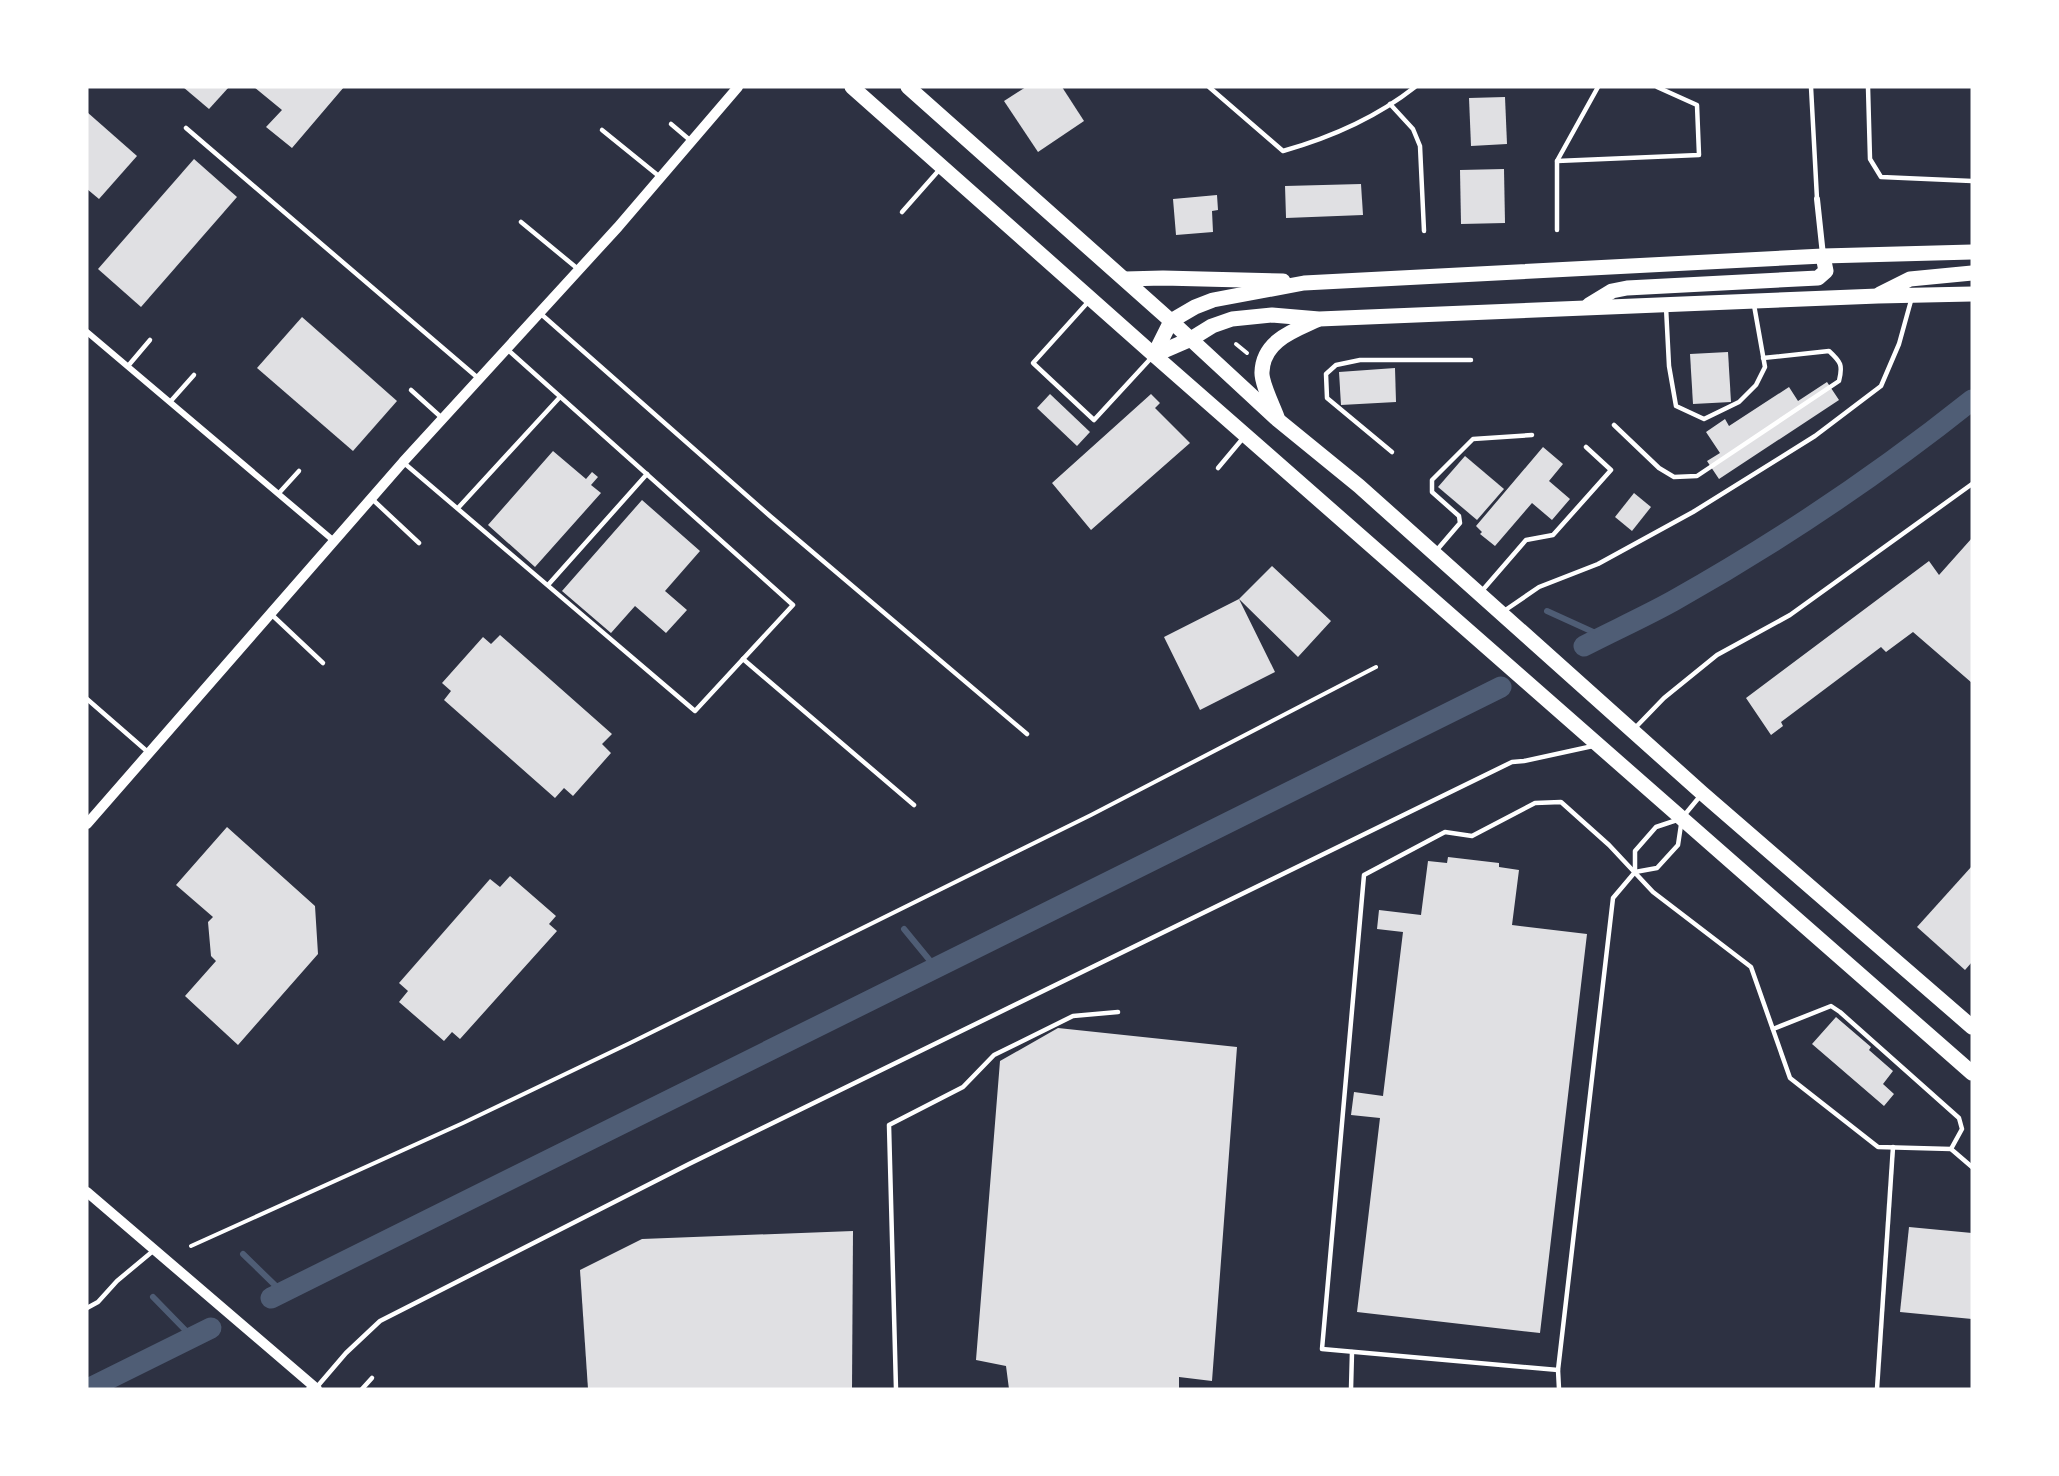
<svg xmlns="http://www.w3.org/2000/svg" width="2059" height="1476" viewBox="0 0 2059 1476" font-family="'Source Sans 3',sans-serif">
	<rect width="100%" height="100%" fill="#2d3142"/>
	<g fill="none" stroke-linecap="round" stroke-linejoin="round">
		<g stroke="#4f5d75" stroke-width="6">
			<path d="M1547,611L1602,636"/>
			<path d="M904,929L936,968"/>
			<path d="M243,1254L282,1292"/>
			<path d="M153,1297L192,1337"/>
		</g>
		<g stroke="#4f5d75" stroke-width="21">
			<path d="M1584,646C1613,631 1644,617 1673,601C1778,542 1878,475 1972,400"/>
			<path d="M271,1298L1501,687"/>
			<path d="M88,1389L211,1328"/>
		</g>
	</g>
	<g fill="#e0e0e3">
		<path d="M183,87H229L209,109Z"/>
		<path d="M254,87H344L292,148L266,127L282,110Z"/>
		<path d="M1026,87H1062L1084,121L1038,152L1004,101Z"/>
		<path d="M1505,97L1507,144L1471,146L1469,98Z"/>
		<path d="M87,112L137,156L99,199L87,189Z"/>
		<path d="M194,159L237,197L141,307L98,269Z"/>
		<path d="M1504,169L1505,223L1461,224L1460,170Z"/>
		<path d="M1361,184L1363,215L1286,218L1285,186Z"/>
		<path d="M1217,195L1218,210L1212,211L1213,232L1176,235L1173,199Z"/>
		<path d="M302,317L397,401L353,451L257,368Z"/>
		<path d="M1728,352L1731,402L1693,404L1690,354Z"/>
		<path d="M1395,368L1396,402L1341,405L1339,372Z"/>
		<path d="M1827,382L1839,400L1719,479L1707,461L1720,453L1706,432L1725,419L1729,426L1789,387L1798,401Z"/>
		<path d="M1050,394L1090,432L1077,446L1037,408Z"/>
		<path d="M1151,394L1160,403L1155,408L1190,443L1091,530L1052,483Z"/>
		<path d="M1543,447L1563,464L1549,481L1570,499L1552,520L1532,503L1495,546L1480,534L1482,532L1476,526Z"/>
		<path d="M553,451L586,479L592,472L598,477L591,485L601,493L535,567L488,525Z"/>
		<path d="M1465,456L1504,489L1477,520L1438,487Z"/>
		<path d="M1634,493L1651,507L1632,531L1615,517Z"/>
		<path d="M642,500L700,551L665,591L687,610L666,633L635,606L611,633L562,591Z"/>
		<path d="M1972,538V683L1913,632L1886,652L1881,647L1781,722L1783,726L1771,735L1746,698L1929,561L1939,575Z"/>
		<path d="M1272,566L1331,621L1298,657L1239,599L1275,672L1200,710L1164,637L1239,599Z"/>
		<path d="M500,635L612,734L602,744L611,753L573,796L564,788L555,798L444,700L451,691L442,683L483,637L491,644Z"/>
		<path d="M227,827L315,906L318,954L238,1045L185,996L216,961L211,956L208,922L213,917L176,885Z"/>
		<path d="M1448,857L1499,863V867L1519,870L1512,925L1587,934L1540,1333L1357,1312L1380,1118L1351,1115L1354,1092L1383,1096L1403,932L1377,929L1379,910L1421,915L1428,861L1447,863Z"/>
		<path d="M1972,866V962L1965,970L1917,927Z"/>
		<path d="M510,876L556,916L549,924L557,931L460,1039L452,1032L444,1041L399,1002L408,991L399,983L490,879L500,887Z"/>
		<path d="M1836,1017L1871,1047L1869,1050L1893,1071L1883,1084L1894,1094L1884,1106L1812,1044Z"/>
		<path d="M1058,1028L1237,1047L1212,1381L1179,1377V1389H1009L1006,1366L976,1360L1000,1061Z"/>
		<path d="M1909,1227L1972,1233V1319L1900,1312Z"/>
		<path d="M853,1231L852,1389H588L580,1270L642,1239Z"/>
	</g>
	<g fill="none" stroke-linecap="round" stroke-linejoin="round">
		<g stroke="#fff" stroke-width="4">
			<path d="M1236,344L1247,353"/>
			<path d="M191,1246L463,1123L630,1043L1091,815L1376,667"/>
		</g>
		<g stroke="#fff" stroke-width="4.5">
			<path d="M1209,87L1283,151C1329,138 1377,117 1415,87"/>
			<path d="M1811,87L1817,199"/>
			<path d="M1868,87L1870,159L1881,177L1972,181"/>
			<path d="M1390,104L1413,129L1420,146L1424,231"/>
			<path d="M671,124L691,141"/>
			<path d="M186,128L478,378"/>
			<path d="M602,130L660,177"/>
			<path d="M1557,161L1699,155L1697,105L1657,87"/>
			<path d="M902,212L940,169"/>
			<path d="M521,222L578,269"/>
			<path d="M1557,230V161L1598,87"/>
			<path d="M1089,301L1033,363L1094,420L1153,356"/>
			<path d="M1666,307L1669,366L1676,406L1704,419L1739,402L1756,385L1765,367L1754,305"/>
			<path d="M541,314L770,516L1027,734"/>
			<path d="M128,366L150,340"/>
			<path d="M411,390L442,418"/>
			<path d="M170,402L194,375"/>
			<path d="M1614,425L1659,468L1674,477L1697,476L1839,381C1843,365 1841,362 1829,351L1763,358"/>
			<path d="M1392,452L1327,398L1326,374L1336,365L1360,360H1471"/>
			<path d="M404,463L695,711L793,605L508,350"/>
			<path d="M1218,468L1244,437"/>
			<path d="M279,493L299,471"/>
			<path d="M371,498L419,543"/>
			<path d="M458,508L560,397"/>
			<path d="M1436,551L1460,523L1459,516L1432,492V480L1473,439L1532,435"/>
			<path d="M548,585L647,474"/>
			<path d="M1481,592L1526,540L1553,535L1611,470L1586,447"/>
			<path d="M1504,611L1539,587L1598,564L1693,512L1815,436L1881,386L1899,344L1912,297"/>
			<path d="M271,614L323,663"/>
			<path d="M743,659L914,805"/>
			<path d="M87,699L149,753"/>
			<path d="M1635,728L1664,698L1717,655L1790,615L1972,484"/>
			<path d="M1635,872V851L1656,827L1677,820"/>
			<path d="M1773,1029L1831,1006L1840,1012L1959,1118L1962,1129L1951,1149"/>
			<path d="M87,1308L98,1302L117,1281L153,1251"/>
			<path d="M1558,1370L1322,1349L1364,875L1445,832L1472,836L1535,803L1561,802L1609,845L1653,892L1751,967L1790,1078L1878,1147L1951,1149L1972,1167"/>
			<path d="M308,1389L316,1388L346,1353L380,1321L689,1164L1512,762L1524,761L1593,746"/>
			<path d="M362,1389L372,1378"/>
			<path d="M896,1389L889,1125L963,1087L994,1055L1073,1016L1118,1012"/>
			<path d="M1351,1389L1352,1352"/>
			<path d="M1559,1389L1558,1370L1613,898L1635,872L1657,868L1678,845L1682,818L1701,795"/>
			<path d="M1877,1389L1893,1147"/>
		</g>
		<g stroke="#fff" stroke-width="6">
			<path d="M1817,199L1823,255"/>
			<path d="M87,332L334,541"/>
		</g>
		<g stroke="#fff" stroke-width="10">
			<path d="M87,824L403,462L618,227L738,87"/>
			<path d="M87,1192L317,1389"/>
		</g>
		<g stroke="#fff" stroke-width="15">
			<path d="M852,87L1154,355L1972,1073"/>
			<path d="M908,87L1171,321L1278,420L1359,486L1702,793L1972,1027"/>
			<path d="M1125,279L1163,278L1283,281"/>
			<path d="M1880,294L1910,279L1972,273"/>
			<path d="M1589,305L1612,291L1627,288L1818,278L1826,271L1823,256"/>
			<path d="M1154,355L1171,321L1195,307L1213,300L1304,283L1823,256L1972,252"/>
			<path d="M1154,355L1191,339L1212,326L1232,319L1272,315L1319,319L1878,296L1972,294"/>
			<path d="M1277,417C1273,406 1261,382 1262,372C1263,341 1293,331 1317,320"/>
		</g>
	</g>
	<rect width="2059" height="1476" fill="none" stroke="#ffffff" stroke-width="177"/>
</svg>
